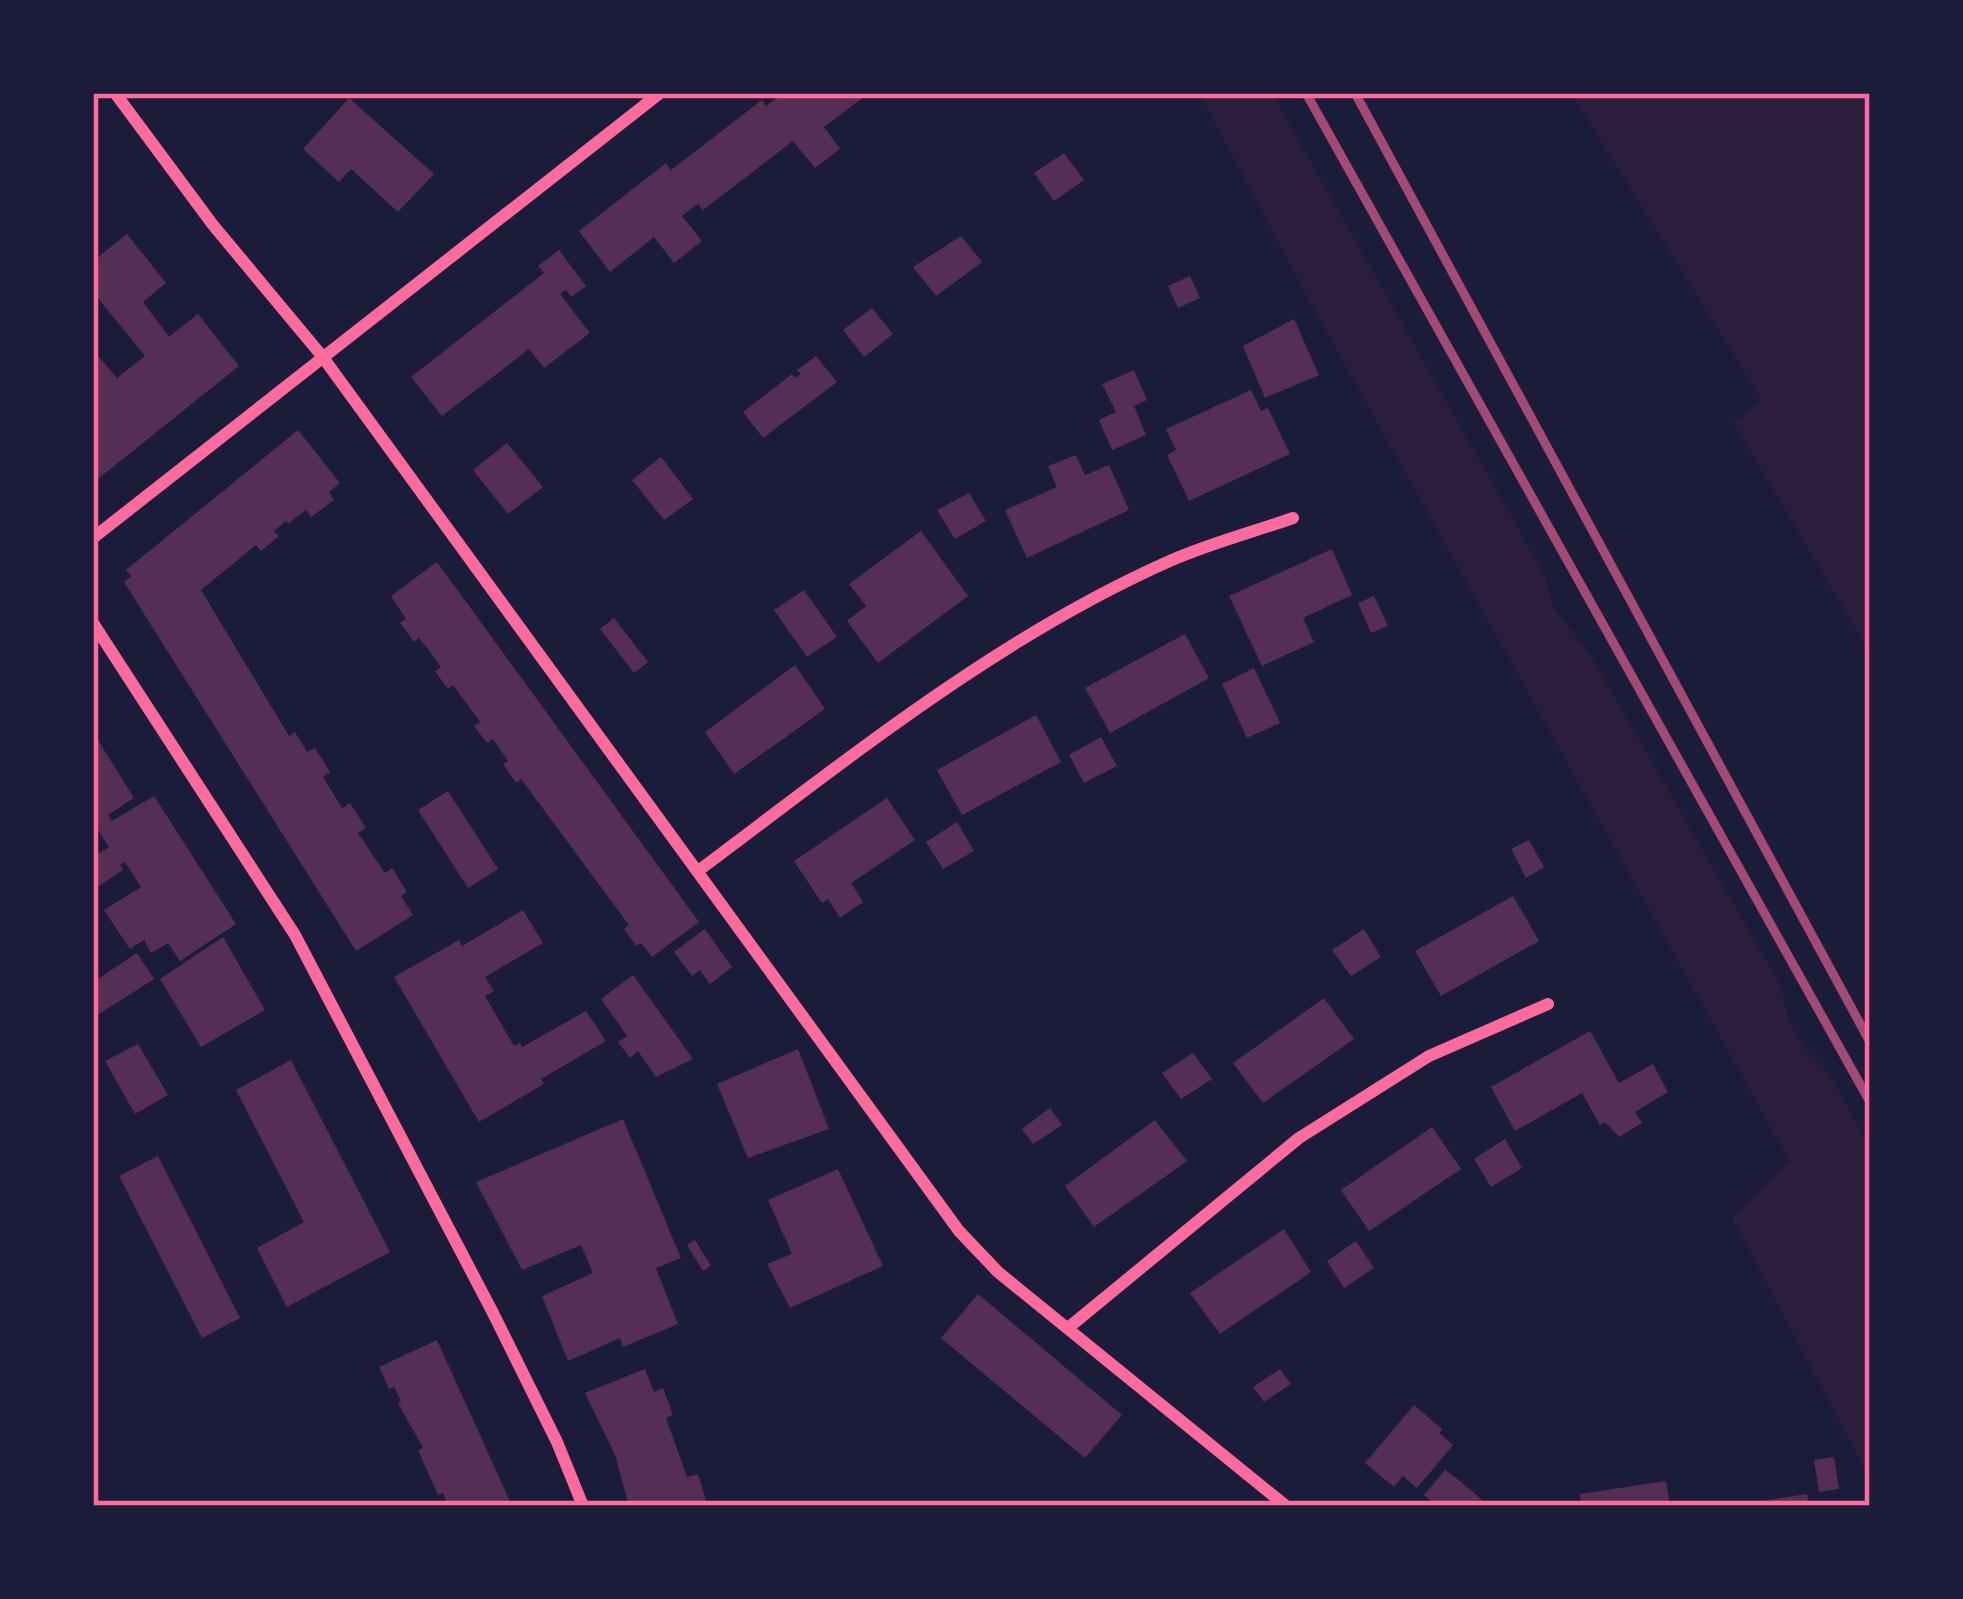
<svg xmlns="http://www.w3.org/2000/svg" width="1963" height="1599" viewBox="0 0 1963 1599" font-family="'Titillium Web',sans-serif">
	<rect width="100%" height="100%" fill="#1b1b3a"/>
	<g fill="#2a1e3b">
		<path d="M1199,93H1272L1544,574L1553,606L1591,656L1781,986L1789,1021L1804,1047L1828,1072L1870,1147V1479L1732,1218L1789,1160L1311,304Z"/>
		<path d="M1571,93H1870V653L1733,422L1762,400Z"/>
	</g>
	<g fill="#542f53">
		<path d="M784,93H869L824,127L840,149L815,168L793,141L703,210L698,204L682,216L702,241L674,263L654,237L610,272L579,231L666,163L671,170L762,100L766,106Z"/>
		<path d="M349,98L434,174L398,212L351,169L339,182L303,149Z"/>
		<path d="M1064,153L1084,180L1054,201L1034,173Z"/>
		<path d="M127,234L166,283L143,302L169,337L198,314L239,366L93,483V350L117,378L145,356L93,292V261Z"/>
		<path d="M961,236L982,262L936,296L913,267Z"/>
		<path d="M559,250L586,286L571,297L566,290L560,294L590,333L544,368L529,349L442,416L411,377L544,273L538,266Z"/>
		<path d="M1190,276L1200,298L1178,308L1168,286Z"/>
		<path d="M872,308L893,334L864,357L843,330Z"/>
		<path d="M1294,319L1319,375L1265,398L1243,346Z"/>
		<path d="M816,356L837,382L763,438L743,412L792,374L795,378L801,374L797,370Z"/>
		<path d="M1134,370L1147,400L1134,406L1146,435L1112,450L1099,420L1116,412L1102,384Z"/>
		<path d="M1251,390L1261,411L1268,408L1290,454L1189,501L1167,455L1176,450L1166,429Z"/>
		<path d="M298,430L340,483L329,492L334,500L311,517L306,510L288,524L286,521L274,531L279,536L261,551L256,545L201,590L289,736L295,732L307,752L315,748L330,772L323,777L342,808L350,803L366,828L358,833L385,873L392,868L407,892L401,896L413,915L356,951L124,582L131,576L126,570Z"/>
		<path d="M507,443L543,487L508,514L473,470Z"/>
		<path d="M1076,455L1085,475L1109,465L1129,510L1027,558L1005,510L1057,487L1048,466Z"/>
		<path d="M661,457L693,499L664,520L632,480Z"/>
		<path d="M969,493L986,521L955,539L937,510Z"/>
		<path d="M921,531L968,596L878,663L847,621L866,606L849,584Z"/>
		<path d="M1332,549L1352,595L1303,618L1314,642L1262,666L1229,596Z"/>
		<path d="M437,562L699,922L652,957L641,943L636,946L624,929L629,925L521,779L516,783L503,764L508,761L493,739L487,743L474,726L480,722L453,685L448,689L435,671L441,667L430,652L419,638L414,642L400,623L406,619L391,596Z"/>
		<path d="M804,590L837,637L807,657L774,610Z"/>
		<path d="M1374,596L1388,626L1371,633L1358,603Z"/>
		<path d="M614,618L648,662L634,673L600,629Z"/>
		<path d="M1185,634L1209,678L1110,733L1085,688Z"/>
		<path d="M795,665L825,709L734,774L705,732Z"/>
		<path d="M1254,668L1280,723L1247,738L1222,684Z"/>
		<path d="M1036,715L1061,762L962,815L937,770Z"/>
		<path d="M93,732L134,798L108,815L112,821L154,796L236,924L180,961L168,943L151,953L144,940L130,949L104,910L141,887L125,862L120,865L123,870L93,890V857L109,847L93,822Z"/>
		<path d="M1101,737L1117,766L1084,783L1069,755Z"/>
		<path d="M448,791L498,869L468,888L418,810Z"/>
		<path d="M887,798L915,840L851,883L863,902L840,918L828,899L822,903L794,861Z"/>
		<path d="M957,822L974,851L943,869L926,842Z"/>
		<path d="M1529,840L1544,867L1526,878L1511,849Z"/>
		<path d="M1513,896L1539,941L1441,996L1415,951Z"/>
		<path d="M523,910L543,943L485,977L494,991L485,996L514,1046L520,1043L522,1047L586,1011L606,1041L541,1079L544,1084L479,1122L394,977L459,940L462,946Z"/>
		<path d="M705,929L732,967L710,984L700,970L692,976L674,952Z"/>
		<path d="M1364,929L1381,957L1351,976L1332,950Z"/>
		<path d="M223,937L265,1010L201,1047L160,979Z"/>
		<path d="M137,953L154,979L93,1018V982Z"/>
		<path d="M633,975L693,1059L656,1077L638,1051L630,1058L618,1042L627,1036L601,999Z"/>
		<path d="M1324,998L1354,1039L1263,1103L1233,1063Z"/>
		<path d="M1590,1031L1619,1083L1653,1064L1668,1092L1635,1112L1642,1123L1619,1137L1605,1122L1600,1125L1582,1093L1515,1131L1491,1087Z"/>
		<path d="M138,1044L168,1095L135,1114L105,1061Z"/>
		<path d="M798,1049L829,1129L748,1158L717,1084Z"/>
		<path d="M1193,1053L1212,1079L1181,1099L1162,1073Z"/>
		<path d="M291,1060L390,1252L287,1307L257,1248L304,1222L236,1090Z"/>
		<path d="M1050,1108L1062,1125L1033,1144L1022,1129Z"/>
		<path d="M623,1119L681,1258L656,1268L678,1324L623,1347L620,1338L568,1361L542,1296L593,1273L581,1245L522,1270L476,1182Z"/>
		<path d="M1155,1120L1187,1161L1094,1227L1065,1186Z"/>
		<path d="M1432,1127L1461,1169L1369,1231L1341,1190Z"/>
		<path d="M1505,1139L1522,1168L1491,1187L1474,1159Z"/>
		<path d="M158,1156L240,1318L202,1338L119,1176Z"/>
		<path d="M838,1169L883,1266L790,1308L767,1264L792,1254L768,1200Z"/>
		<path d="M1284,1229L1311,1272L1220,1334L1190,1293Z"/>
		<path d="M695,1240L711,1266L703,1271L687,1245Z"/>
		<path d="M1356,1241L1374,1268L1344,1288L1327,1261Z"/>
		<path d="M978,1294L1122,1415L1085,1458L941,1338Z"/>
		<path d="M437,1340L485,1446L512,1506H448L443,1493L438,1495L418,1450L423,1448L398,1403L401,1401L394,1387L389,1389L379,1367Z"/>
		<path d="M645,1369L654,1392L663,1388L673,1415L666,1418L687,1477L698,1474L706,1501L696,1506H629L615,1455L585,1393Z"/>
		<path d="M1280,1369L1291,1384L1264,1402L1253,1387Z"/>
		<path d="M1414,1405L1442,1429L1439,1433L1453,1445L1417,1488L1403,1476L1394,1487L1365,1463Z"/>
		<path d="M1834,1457L1839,1489L1819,1492L1814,1460Z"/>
		<path d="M1445,1470L1460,1481L1489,1506H1437L1424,1495Z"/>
		<path d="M1666,1481L1670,1506H1581L1580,1494Z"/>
		<path d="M1807,1494L1809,1506H1750V1503Z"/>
	</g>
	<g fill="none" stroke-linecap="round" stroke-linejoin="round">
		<g stroke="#ff6b9d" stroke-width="12">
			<path d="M115,93L213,225L322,356L959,1231L998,1272L1286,1506"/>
			<path d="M93,538L660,93"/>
			<path d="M93,623L295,935L492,1311L557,1442L583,1506"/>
			<path d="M698,871C848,759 999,636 1172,560C1211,543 1253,532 1293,518"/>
			<path d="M1068,1328L1299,1138L1429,1056L1548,1004"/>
		</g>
		<g stroke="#a44b75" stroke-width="9">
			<path d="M1306,93L1870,1102"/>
			<path d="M1355,93L1870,1042"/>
		</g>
	</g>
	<rect width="1963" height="1599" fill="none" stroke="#1b1b3a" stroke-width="192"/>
	<rect x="96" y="96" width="1771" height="1407" fill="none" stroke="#ff6b9d" stroke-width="4.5"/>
</svg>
